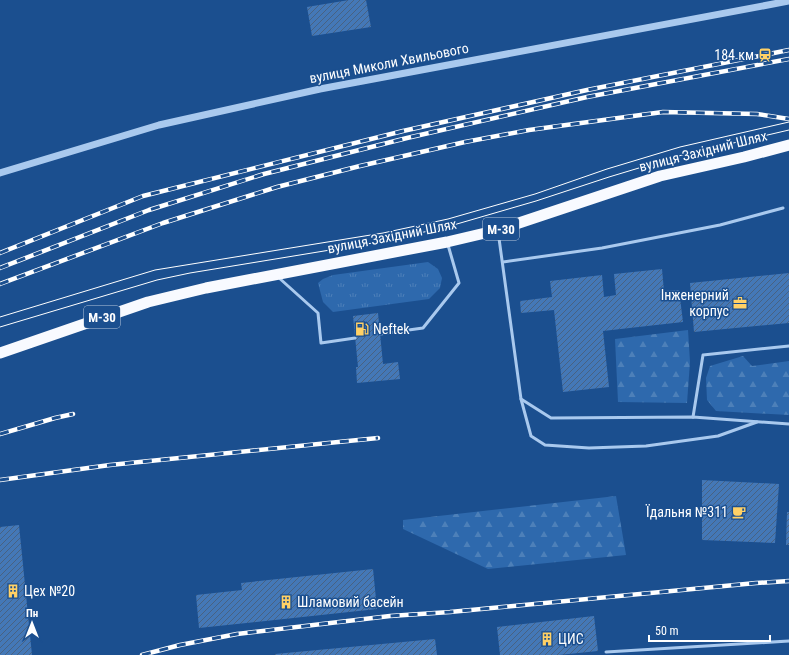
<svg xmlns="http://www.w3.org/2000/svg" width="789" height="655" viewBox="0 0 789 655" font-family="'Roboto Condensed',sans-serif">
	<defs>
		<pattern id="grass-tufts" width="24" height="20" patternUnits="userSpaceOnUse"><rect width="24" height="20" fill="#2e69ad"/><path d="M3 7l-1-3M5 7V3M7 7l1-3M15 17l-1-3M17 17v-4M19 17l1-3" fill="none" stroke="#4d80b9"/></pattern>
		<pattern id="forest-firs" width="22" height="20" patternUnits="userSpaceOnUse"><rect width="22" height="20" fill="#2e69ad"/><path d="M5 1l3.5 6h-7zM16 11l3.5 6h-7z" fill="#4d80b9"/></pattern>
		<pattern id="building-hatch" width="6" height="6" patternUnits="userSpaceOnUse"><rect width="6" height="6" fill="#4478b7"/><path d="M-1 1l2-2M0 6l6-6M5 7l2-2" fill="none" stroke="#486282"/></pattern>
	</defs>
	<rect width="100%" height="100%" fill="#1b4f8f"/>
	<path fill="url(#grass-tufts)" d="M428,262L438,269L442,278L440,288L429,299L333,312L323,302L318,283L323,279L333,275Z"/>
	<g fill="url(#forest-firs)">
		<path d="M688,330L690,362L687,403L618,402L615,339Z"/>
		<path d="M743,356L752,366L789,361V415L716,411L707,400L706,378L710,366Z"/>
		<path d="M616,496L626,555L488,569L403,529V520Z"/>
	</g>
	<g fill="url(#building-hatch)">
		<path d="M349,0H366L371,27L312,36L307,7Z"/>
		<path d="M662,269L664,291L679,290L683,322L603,331L609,387L563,392L554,310L521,313L520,301L552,297L550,281L602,275L604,297L616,295L614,274Z"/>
		<path d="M789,273V323L694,332L690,283Z"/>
		<path d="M378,313L383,364L398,362L400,379L357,383L356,367H358L353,316Z"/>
		<path d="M702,480L779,484L775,543L702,540Z"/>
		<path d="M787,512H789V545H786Z"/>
		<path d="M19,525L32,655H0V527Z"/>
		<path d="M373,569L377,609L199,628L196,595L242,590L241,583Z"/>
		<path d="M594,616L598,651L559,655H500L497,627Z"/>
		<path d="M435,639L437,655H275V654Z"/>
	</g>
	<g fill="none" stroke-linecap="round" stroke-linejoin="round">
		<g stroke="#a9c9ee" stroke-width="3">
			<path d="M498,231L521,399L551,418L693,417L789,424"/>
			<path d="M503,262L602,248L720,225L783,208"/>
			<path d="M278,277L318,313L321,343L355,338"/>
			<path d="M380,334L423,328L459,283L448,245"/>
			<path d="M521,399L531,436L545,445L589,448L646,446L718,436L757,422"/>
			<path d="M693,417L703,355L789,346"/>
			<path d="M606,652L789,641"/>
		</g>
		<path stroke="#a9c9ee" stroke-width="7" d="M0,173L159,125L320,89L789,1"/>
		<path stroke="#f8faff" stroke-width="11" d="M0,353L148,302L206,288L447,242L498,230L660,176L744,157L789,145"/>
		<g stroke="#fff" stroke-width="1">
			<path d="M0,317L155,270L383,233L448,219L535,194L607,169L680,147L789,122"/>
			<path d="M0,327L157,280L190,273L385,241L450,226L536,201L609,177L682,155L789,130"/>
		</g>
		<g stroke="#fff" stroke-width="4.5">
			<g id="rail">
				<path d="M0,253L143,196L403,131L587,90L789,50"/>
				<path d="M0,268L149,210L264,174L407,138L587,97L789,59"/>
				<path d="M0,284L163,223L277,187L360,166L465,142L529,130L663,112L757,114L789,119"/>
				<path d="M0,434L55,418L73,414"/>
				<path d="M0,480L110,465L378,438"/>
				<path d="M142,655L180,645L237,634L390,616L450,612L756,583L789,581"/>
			</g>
		</g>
		<use href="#rail" stroke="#1b4f8f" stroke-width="3" stroke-dasharray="9" stroke-linecap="butt"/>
	</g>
	<defs>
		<g id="station-bare" transform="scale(1.08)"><path d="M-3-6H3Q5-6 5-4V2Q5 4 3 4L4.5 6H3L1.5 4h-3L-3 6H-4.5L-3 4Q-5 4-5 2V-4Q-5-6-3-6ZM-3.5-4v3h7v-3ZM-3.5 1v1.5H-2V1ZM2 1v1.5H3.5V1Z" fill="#ffd166" stroke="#1b4f8f" stroke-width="2.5" paint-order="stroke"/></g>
		<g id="office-bare" transform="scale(1.08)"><path d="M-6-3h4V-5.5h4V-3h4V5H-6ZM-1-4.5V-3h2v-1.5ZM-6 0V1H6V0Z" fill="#ffd166" stroke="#1b4f8f" stroke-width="2.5" paint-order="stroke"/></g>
		<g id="fuel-bare" transform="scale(1.08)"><path d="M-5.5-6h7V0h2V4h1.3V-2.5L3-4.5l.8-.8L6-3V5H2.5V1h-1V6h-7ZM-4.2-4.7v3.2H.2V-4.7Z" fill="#ffd166" stroke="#1b4f8f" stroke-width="2.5" paint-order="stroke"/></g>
		<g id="cafe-bare" transform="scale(1.08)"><path d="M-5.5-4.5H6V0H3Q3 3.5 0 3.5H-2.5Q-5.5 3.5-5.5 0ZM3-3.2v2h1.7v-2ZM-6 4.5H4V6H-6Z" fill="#ffd166" stroke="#1b4f8f" stroke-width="2.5" paint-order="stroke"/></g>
		<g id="building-bare" transform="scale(1.08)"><path d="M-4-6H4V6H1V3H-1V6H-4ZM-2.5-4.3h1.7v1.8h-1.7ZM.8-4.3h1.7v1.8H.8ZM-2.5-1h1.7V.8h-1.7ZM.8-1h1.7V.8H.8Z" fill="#ffd166" stroke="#1b4f8f" stroke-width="2.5" paint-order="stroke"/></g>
	</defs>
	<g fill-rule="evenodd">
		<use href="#station-bare" x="765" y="55"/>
		<use href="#office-bare" x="740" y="303"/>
		<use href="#fuel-bare" x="362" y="329"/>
		<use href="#cafe-bare" x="739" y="512"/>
		<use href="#building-bare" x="13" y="591"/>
		<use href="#building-bare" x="286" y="602"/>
		<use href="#building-bare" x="547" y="639"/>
	</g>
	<g text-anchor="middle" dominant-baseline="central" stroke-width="3" stroke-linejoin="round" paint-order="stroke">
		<g fill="#1b4f8f" stroke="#bbcadd" stroke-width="1">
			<rect x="483" y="218" width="36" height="22" rx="3"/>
			<rect x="84" y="306" width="36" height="22" rx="3"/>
		</g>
		<g font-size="13" font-weight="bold" fill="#fff">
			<text x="501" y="229">М-30</text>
			<text x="102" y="317">М-30</text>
		</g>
		<g font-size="14" fill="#fff" stroke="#1b4f8f" text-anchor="start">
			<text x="754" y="55" text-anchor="end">184 км</text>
			<text x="729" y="295" text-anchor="end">Інженерний<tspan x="729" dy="16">корпус</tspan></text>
			<text x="373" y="329">Neftek</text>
			<text x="728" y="512" text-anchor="end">Їдальня №311</text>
			<text x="24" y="591">Цех №20</text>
			<text x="297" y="602">Шламовий басейн</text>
			<text x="558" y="639">ЦИС</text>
		</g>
		<g font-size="14" fill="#fff" stroke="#1b4f8f">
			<text transform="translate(389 63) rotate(-11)">вулиця Миколи Хвильового</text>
			<text transform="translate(703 151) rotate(-14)">вулиця Західний Шлях</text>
			<text transform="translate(392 236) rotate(-11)">вулиця Західний Шлях</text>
		</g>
	</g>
	<g transform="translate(32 623)" stroke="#1b4f8f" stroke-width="3" paint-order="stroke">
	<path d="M0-3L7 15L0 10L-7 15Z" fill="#ffffff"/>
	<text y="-6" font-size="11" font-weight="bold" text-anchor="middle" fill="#ffffff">Пн</text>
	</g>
	<path d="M649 635v6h121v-6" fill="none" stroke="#ffffff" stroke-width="2"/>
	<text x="655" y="635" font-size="12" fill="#ffffff" stroke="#1b4f8f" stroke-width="3" paint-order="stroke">50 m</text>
</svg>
